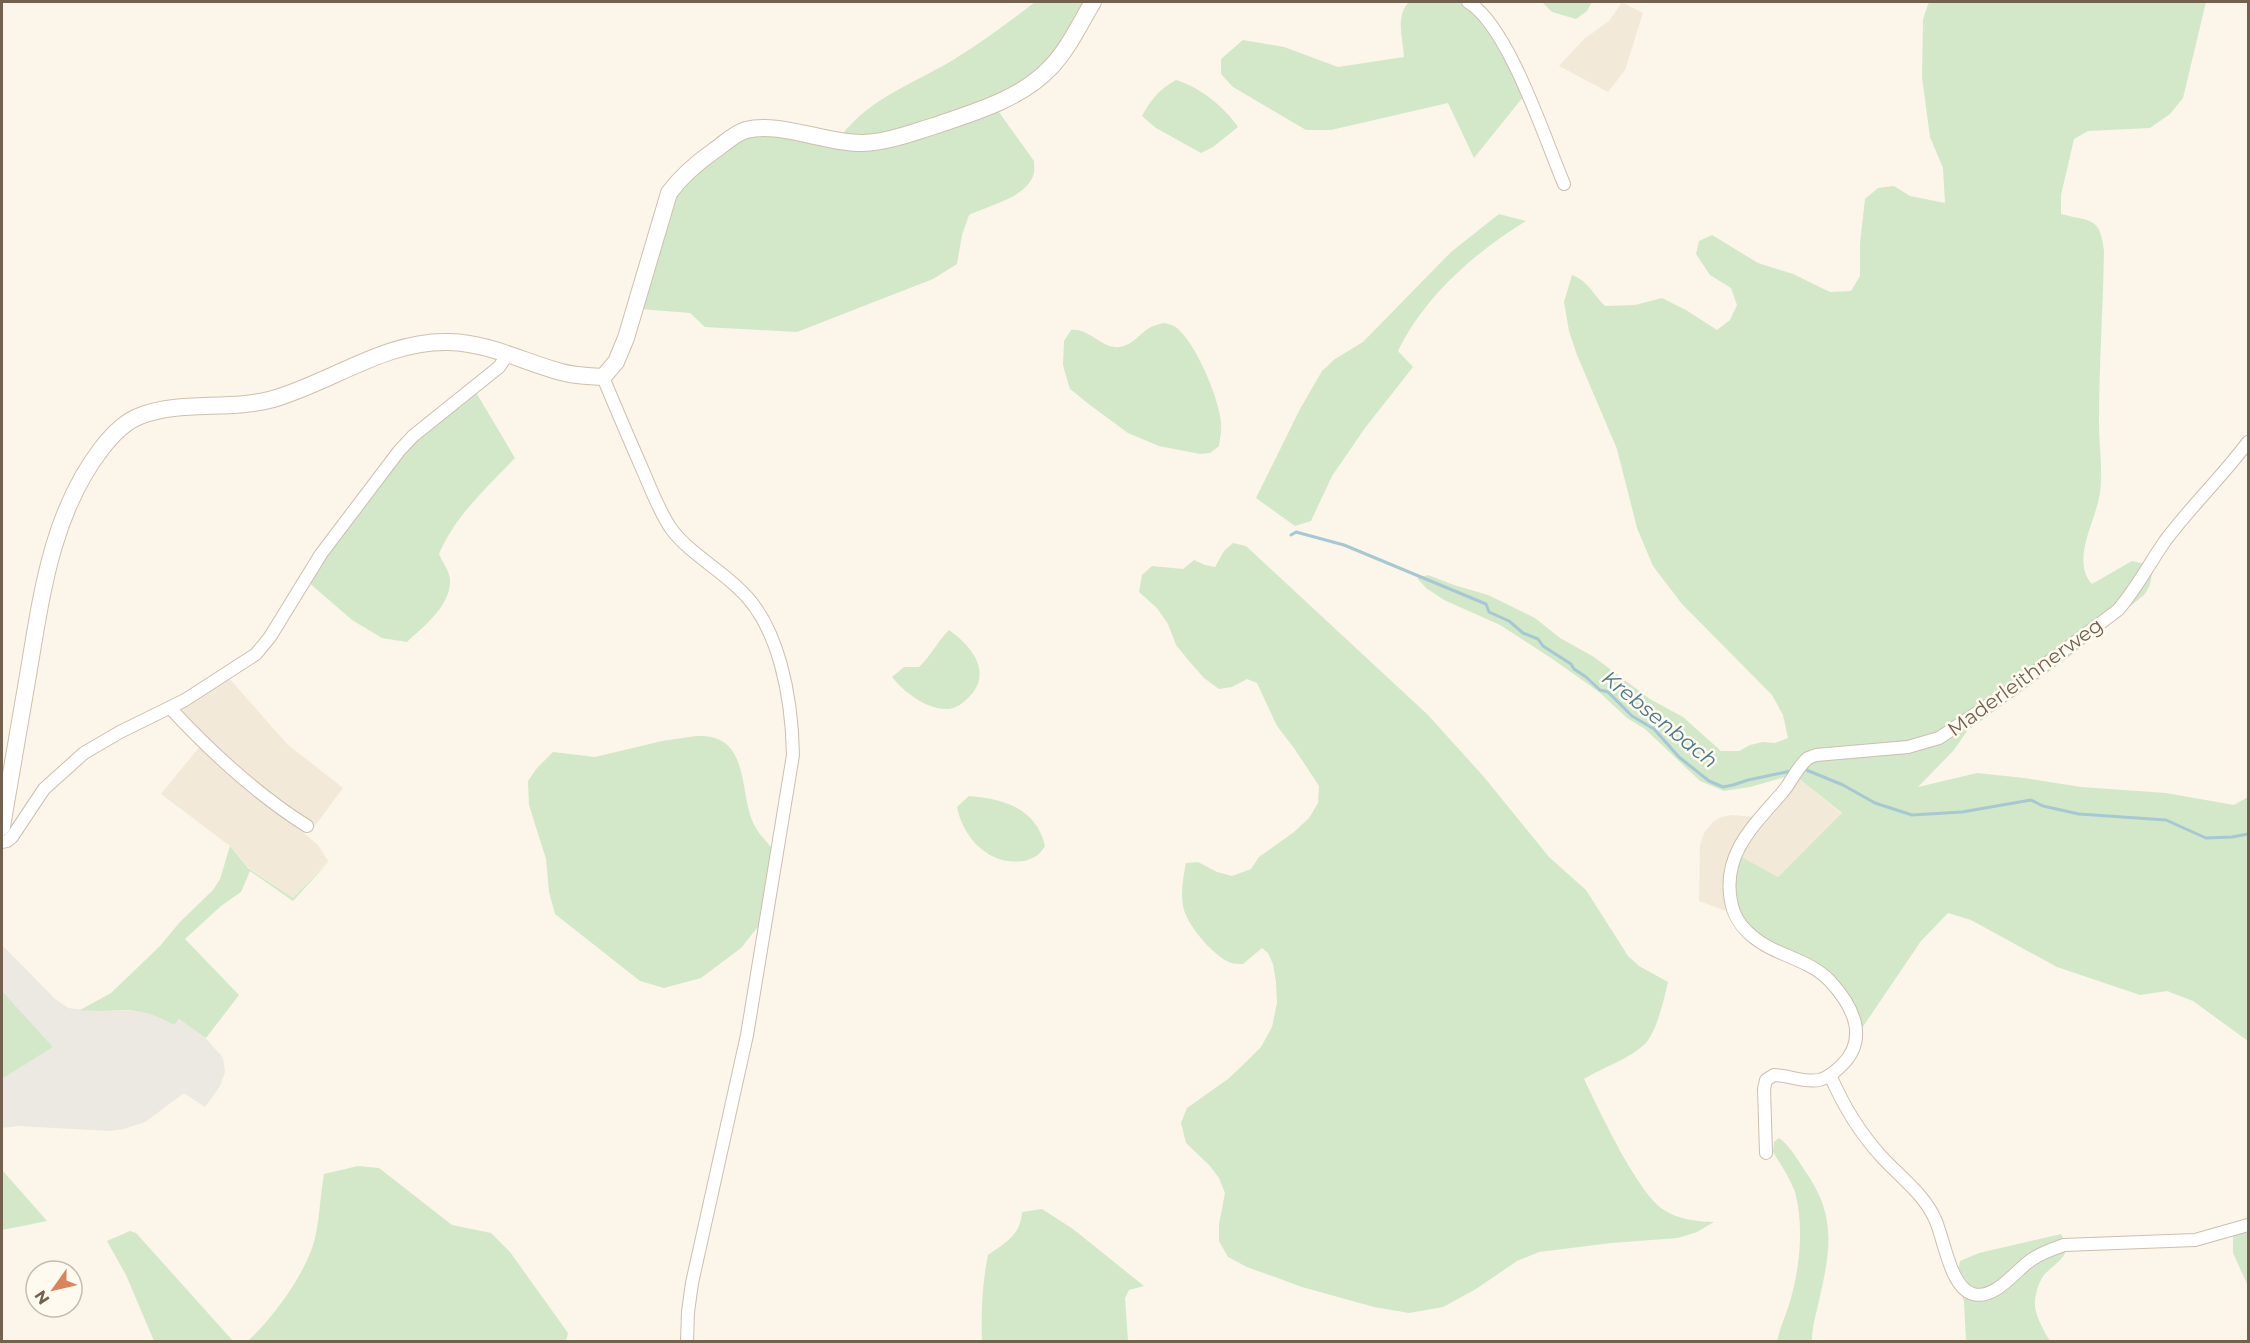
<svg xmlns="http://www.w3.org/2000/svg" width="2250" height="1343" viewBox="0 0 2250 1343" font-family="Montserrat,sans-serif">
	<rect width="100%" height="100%" fill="#fbf6e9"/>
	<g fill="#f2e9d8">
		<path d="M1622,2L1643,13L1625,70L1608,92L1559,66L1584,39L1609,21Z"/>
		<path d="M227,676L287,744L343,788L314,827L251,780L175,708Z"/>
		<path d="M201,745L318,845L328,861L293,898L248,867L230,846L161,794Z"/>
		<path d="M1797,777L1842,814L1778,877L1738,855Z"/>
		<path d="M1732,815L1756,817L1740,841L1732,913L1699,901L1700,845L1704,833L1713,822L1721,817Z"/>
	</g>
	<path fill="#ece8e2" d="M2,945L55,999L68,1008L84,1010L141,1011L157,1015L174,1025L179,1019L203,1035L223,1058L225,1072L220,1086L205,1107L184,1093L145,1122L124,1129L110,1131L18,1126L2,1128V1079L53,1047L2,991Z"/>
	<g fill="#d2e8c9">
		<path d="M1035,2H1089L1043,70L991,101L1034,161C1034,165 1035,172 1033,176C1025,198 989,205 969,215L962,235L957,264L933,279L797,332L705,327L690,313L640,309L675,192L719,151L758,132L834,145C866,99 907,87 953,60C981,43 1009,22 1035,2Z"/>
		<path d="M1409,2C1421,2 1450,0 1460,2C1490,10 1512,72 1523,97L1474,158L1448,103L1331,130H1306L1233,87L1221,74V59L1243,40L1284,47L1338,67L1404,57C1403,39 1395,16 1409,2Z"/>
		<path d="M1542,2H1592L1587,11L1576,19L1552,12Z"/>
		<path d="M1929,2H2206L2183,98L2170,114L2150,128L2088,131L2074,139L2061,195V214C2091,222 2100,216 2104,251C2103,309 2099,367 2099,425C2099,449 2104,474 2099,498C2094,524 2071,561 2092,584L2132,561L2145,564L2152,573L2150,585L2145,594L2070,656L1967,731L1954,750L1918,787L1977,773L2024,778L2081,787L2166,793L2234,805L2248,797V1041L2193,1001L2167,991L2140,995L2057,967L1971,920L1948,913L1921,941L1860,1031L1844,994L1745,926L1732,890L1738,855L1778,877L1842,813L1797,777L1792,775L1750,787L1724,791L1700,781L1645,729L1627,718L1599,692L1551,658L1500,625L1444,600L1426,588L1417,578L1428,575L1454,585L1488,595L1535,618L1560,638L1594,657L1650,699L1683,717L1721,751H1739L1750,745L1763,742L1775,743L1788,738L1783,715L1772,695L1682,604L1653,566L1637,528L1617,449L1577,355L1569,331L1564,302L1572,275C1589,282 1592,293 1605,306L1635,305L1662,298L1686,310L1717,330L1730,320L1737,305L1731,288L1710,275L1696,254L1699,241L1712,235L1758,263L1793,274L1830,292L1851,291L1860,276V243L1865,199L1878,188L1894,186L1910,196L1945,203L1943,168L1930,137L1922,77L1923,19Z"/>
		<path d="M1176,80C1200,87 1224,107 1238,127L1213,147L1201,153L1156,128L1142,116C1151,99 1160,89 1176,80Z"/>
		<path d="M1499,214L1526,221C1474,253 1425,296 1398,351L1413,367L1365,428L1332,476L1311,521L1295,526L1256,498L1300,409L1322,371L1335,359L1363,342L1451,252Z"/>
		<path d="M1164,323C1169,324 1173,325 1177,328C1196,344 1219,398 1221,422C1222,430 1220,438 1219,446L1210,453L1200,454L1159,446L1128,433L1090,405L1070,389L1066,376L1063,365L1064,341L1071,330C1090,328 1101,349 1119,347C1132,346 1140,333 1151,327C1155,325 1160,324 1164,323Z"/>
		<path d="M474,389L515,458C487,487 455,516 439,554C442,561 450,572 450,580C451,606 423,627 407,642L382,638L352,620L307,581L404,450Z"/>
		<path d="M1233,543L1246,546L1428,715L1484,777L1549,857L1586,890L1628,956L1639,966L1668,982C1664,999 1657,1031 1645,1044C1628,1060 1603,1067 1584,1079C1599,1110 1638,1194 1664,1210C1677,1219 1699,1222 1714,1222L1697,1232L1678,1238L1611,1243L1539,1252L1517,1261L1476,1289L1443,1307L1409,1313L1374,1307L1302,1287L1247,1267L1228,1257L1219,1241V1224L1225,1193L1219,1178L1210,1166L1186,1143L1181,1123L1187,1108L1228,1079L1245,1063L1261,1047L1272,1027L1277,1003L1276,982L1273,964L1268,953L1262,948L1243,964C1239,964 1233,964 1229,962C1213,955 1189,927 1184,910C1180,895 1183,878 1186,863L1198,862L1217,872L1232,876L1251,869L1259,857L1294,832L1309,818L1318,803L1319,786L1294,748L1277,726L1257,683L1247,679L1232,687L1219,689L1204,678L1189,661L1176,645L1168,624L1157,608L1139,592L1142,575L1152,566L1183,569L1194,560L1205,565L1215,567L1224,551Z"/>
		<path d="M949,630C972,646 994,674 968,698C963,703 955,709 948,709C927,710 904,692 892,677L904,667H919C931,656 937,642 949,630Z"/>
		<path d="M696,736C702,736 709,736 715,738C745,747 742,790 750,814C754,829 763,838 773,849L761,923L741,948L701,978L664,988L640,981L555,914L549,892L546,859L529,805L528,781L537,768L553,752L595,757L662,741Z"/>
		<path d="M969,796C1004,799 1036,808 1045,846C1040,855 1033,859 1023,861C989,866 963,838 957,807Z"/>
		<path d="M230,846L248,868L293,898L332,858L293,901L250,871L241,892L221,906L185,939L239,995L206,1038L179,1019L174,1025C134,1002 121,1014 80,1010L111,993L160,946L180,922L213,890L220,879Z"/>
		<path d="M2,991L53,1047L2,1079Z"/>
		<path d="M1779,1138C1791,1147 1797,1159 1805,1171C1838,1217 1830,1253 1818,1305C1815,1318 1812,1328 1812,1341H1777C1780,1327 1787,1313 1791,1298C1800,1266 1804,1225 1795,1192C1790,1178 1781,1165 1773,1152L1774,1142Z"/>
		<path d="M358,1166L379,1168L452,1225L491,1233L510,1252L568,1333L566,1341H248C273,1318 307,1272 315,1238C320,1217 320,1196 324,1174Z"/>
		<path d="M2,1170L47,1221L2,1230Z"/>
		<path d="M1042,1209L1073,1229L1144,1286L1129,1290L1125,1298L1128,1341H982C981,1312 982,1284 988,1255C1005,1243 1021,1235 1022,1212Z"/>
		<path d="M2248,1227V1286L2233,1253V1235Z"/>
		<path d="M130,1231L136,1233L233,1341H154L126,1275L107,1241Z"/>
		<path d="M2061,1234C2073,1254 2061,1259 2047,1272C2039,1278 2034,1297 2035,1307C2037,1319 2044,1331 2050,1341H1966L1964,1302L1958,1271L1960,1261L1979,1253Z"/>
	</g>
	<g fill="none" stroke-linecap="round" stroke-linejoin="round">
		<g stroke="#a6c8d4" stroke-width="3">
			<path d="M1291,535L1296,532L1344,545L1486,604L1489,612L1509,621L1523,633L1538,639L1543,646L1571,664L1574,669L1586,677L1600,690L1608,692L1632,716L1654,729L1679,757L1709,781L1723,787L1733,785L1748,780L1791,771"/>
			<path d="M1804,769L1843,785L1875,803L1912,815L1962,812L2031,800L2043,806L2079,814L2166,820L2206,838L2232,837L2248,834"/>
		</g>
		<g stroke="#ccbfb0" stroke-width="14">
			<g id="street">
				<path d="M1468,2C1508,25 1545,139 1564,184"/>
				<path d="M603,377C616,409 630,441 644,473C652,492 660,513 672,530C690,553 716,567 737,587C780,624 792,700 793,755L747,1035L692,1283L688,1312L687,1342"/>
				<path d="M170,708C211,752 256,794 307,826"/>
				<path d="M2,842L7,841L12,837L44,789L84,753L120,732L185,700L256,654L270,637L321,554L399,451L413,436L499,367L508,354"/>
				<path d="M1830,1075C1843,1105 1859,1132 1881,1156C1899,1176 1924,1194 1935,1219C1944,1238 1950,1288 1973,1294C1995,1300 2015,1271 2031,1260C2041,1253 2052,1249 2064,1245L2195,1240L2248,1225"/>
				<path d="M1766,1153L1764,1089L1766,1080L1774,1075C1788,1075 1804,1083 1819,1080C1828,1078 1835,1072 1842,1065C1869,1038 1853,1006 1830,981C1808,958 1775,956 1752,936C1741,927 1733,914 1731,901C1722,855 1753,826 1781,794C1791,783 1797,767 1808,758L1816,755L1908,747L1939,738L2011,690L2118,610C2137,588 2149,564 2165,541C2191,506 2222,477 2248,442"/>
			</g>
		</g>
		<g stroke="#cec0ae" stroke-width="18">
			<path id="secondary" d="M2,827C10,778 19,729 27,681C41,600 50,515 102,448C112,435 124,422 140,416C178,400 231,411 273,399C332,382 386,340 449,342C489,343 524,362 561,372C575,376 589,376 603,377L616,362L626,338L669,193C682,175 698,162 715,150C725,143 735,133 746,130C779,121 828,144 863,143C888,142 911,133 934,126C975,112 1021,99 1051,67C1069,48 1080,23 1093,2"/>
		</g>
		<use href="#street" stroke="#fff" stroke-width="12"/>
		<use href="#secondary" stroke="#fff" stroke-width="16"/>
	</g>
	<g text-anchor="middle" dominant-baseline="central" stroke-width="5" stroke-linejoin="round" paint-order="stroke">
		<g font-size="20" fill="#73604f" stroke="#fefaf0">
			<text transform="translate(2025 677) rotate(-36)">Maderleithnerweg</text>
		</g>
		<g font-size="21" font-style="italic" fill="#4d7a8b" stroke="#fefaf0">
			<text transform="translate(1660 719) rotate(39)">Krebsenbach</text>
		</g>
	</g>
	<rect width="2250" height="1343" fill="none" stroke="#73604f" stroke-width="6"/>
	<g transform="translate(54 1289) rotate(236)"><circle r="28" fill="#fefaf0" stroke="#c6bcb0" stroke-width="1.5"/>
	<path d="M0-4.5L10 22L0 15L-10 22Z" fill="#d9845a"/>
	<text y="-9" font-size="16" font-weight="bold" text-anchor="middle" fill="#73604f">N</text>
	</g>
</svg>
